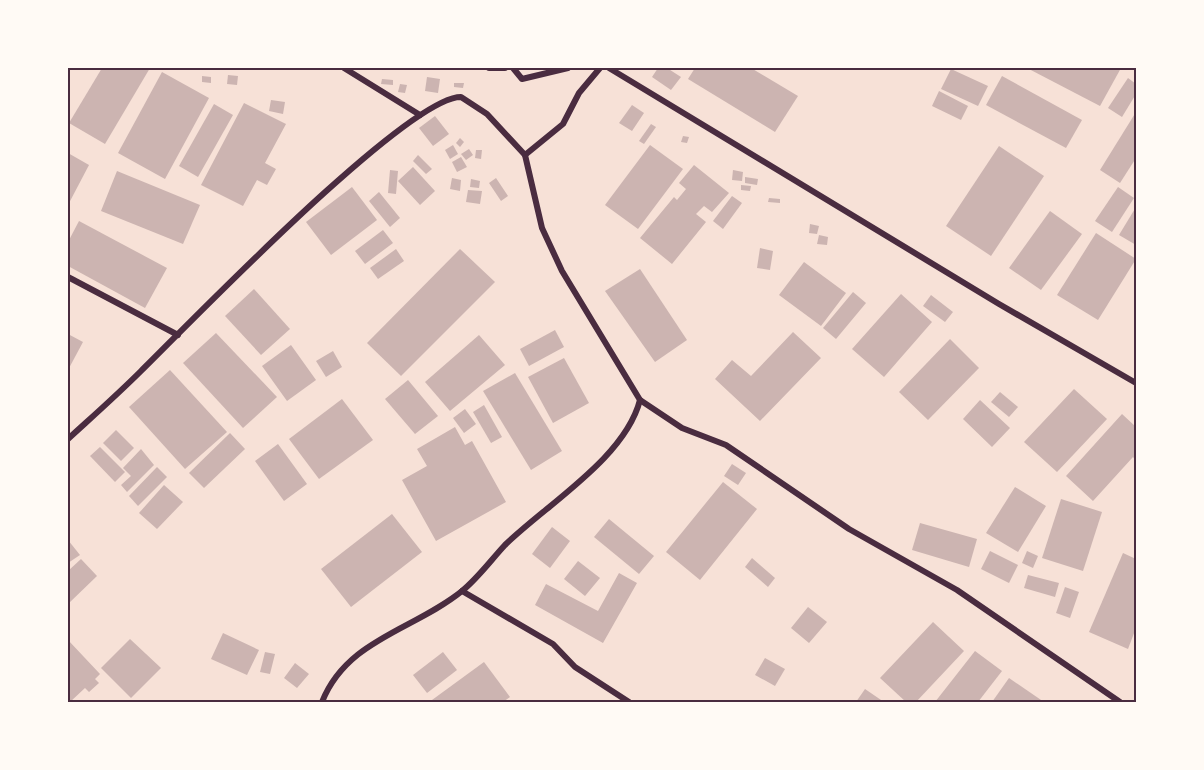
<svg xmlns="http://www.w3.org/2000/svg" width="1204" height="770" viewBox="0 0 1204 770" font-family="Raleway,sans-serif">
	<rect width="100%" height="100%" fill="#f7e1d7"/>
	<g fill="#ccb4b1">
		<path d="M102,68H150L105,144L69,123Z"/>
		<path d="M658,68H667L681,77L671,90L652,77Z"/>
		<path d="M695,68H751L798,96L775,132L688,79Z"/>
		<path d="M1027,68H1121L1100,106Z"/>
		<path d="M951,69L988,86L978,106L941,89Z"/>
		<path d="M162,72L209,98L165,179L118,153Z"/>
		<path d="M228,75L238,76L237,85L227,84Z"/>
		<path d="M202,76L211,77V83L202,82Z"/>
		<path d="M1002,76L1082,120L1066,148L986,105Z"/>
		<path d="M427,77L440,79L438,93L425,91Z"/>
		<path d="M1128,78L1136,84V94L1122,117L1108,108Z"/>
		<path d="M382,79L393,80V85L381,84Z"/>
		<path d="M454,83H464L463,88L454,87Z"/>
		<path d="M400,84L407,85L405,93L398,92Z"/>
		<path d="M939,91L968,106L961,120L932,106Z"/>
		<path d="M271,100L285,102L283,114L269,111Z"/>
		<path d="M244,103L286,124L265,163L276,169L267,185L257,180L243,206L201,185Z"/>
		<path d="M214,104L233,115L198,177L179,166Z"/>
		<path d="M632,105L644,113L632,131L619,123Z"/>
		<path d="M1136,112V158L1120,183L1100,170Z"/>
		<path d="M435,116L449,134L433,146L419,128Z"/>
		<path d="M651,124L656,127L644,144L639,141Z"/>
		<path d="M683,136L689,137L687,143L681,142Z"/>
		<path d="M460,138L464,142L460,147L456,143Z"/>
		<path d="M453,145L458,154L450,159L445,150Z"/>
		<path d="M650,145L683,169L638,229L605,205Z"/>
		<path d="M999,146L1044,176L991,256L946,226Z"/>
		<path d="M469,149L473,155L466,160L461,154Z"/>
		<path d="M476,150H482L481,159L475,158Z"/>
		<path d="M68,153L89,165L68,205Z"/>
		<path d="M418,155L432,169L426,174L413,161Z"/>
		<path d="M461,157L467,167L457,172L452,162Z"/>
		<path d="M694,165L729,193L712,212L704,206L696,214L706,222L672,264L640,238L674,197L677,200L686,189L679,183Z"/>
		<path d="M413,167L435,191L420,205L398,181Z"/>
		<path d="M390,170L398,171L396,194L388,193Z"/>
		<path d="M733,170L743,172L742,181L732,180Z"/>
		<path d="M117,171L200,205L183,244L101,211Z"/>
		<path d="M745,177L758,179L757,185L745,183Z"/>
		<path d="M452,178L461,180L460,191L450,189Z"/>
		<path d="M496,178L508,196L501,201L489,183Z"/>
		<path d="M471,179L480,181L479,188L470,187Z"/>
		<path d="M741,185L751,186L750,191L741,190Z"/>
		<path d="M352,187L377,220L331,255L306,222Z"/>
		<path d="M1118,187L1134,198L1112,232L1095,221Z"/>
		<path d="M468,190L482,191L480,204L466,202Z"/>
		<path d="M379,192L400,218L390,227L369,201Z"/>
		<path d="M732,196L742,203L723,229L713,221Z"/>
		<path d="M769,198L780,199V203L768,202Z"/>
		<path d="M1136,207V245L1119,235Z"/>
		<path d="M1050,211L1082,234L1041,290L1009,268Z"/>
		<path d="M79,221L167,268L145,308L68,266V242Z"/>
		<path d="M810,224L819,226L817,234L809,233Z"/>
		<path d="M383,230L393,243L365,264L355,251Z"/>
		<path d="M1096,233L1136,259L1098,320L1057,295Z"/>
		<path d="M819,235L828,237L827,245L817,244Z"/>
		<path d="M760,248L773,251L770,270L757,268Z"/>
		<path d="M396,249L404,261L378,279L370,268Z"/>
		<path d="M460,249L495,282L401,376L367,343Z"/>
		<path d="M804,262L846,293L821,326L779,295Z"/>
		<path d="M640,269L687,340L655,362L605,291Z"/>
		<path d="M254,289L290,329L261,355L225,316Z"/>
		<path d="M853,292L866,303L836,339L823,328Z"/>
		<path d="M901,294L932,322L884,377L852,349Z"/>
		<path d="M931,295L953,312L945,322L923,306Z"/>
		<path d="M555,330L564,347L529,366L520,349Z"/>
		<path d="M793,332L821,358L760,421L715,379L732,360L751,376Z"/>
		<path d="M216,333L277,397L243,428L183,363Z"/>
		<path d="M68,334L83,342L68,370Z"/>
		<path d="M479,335L505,365L450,411L425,382Z"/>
		<path d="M950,339L979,368L928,420L899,392Z"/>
		<path d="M291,345L316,380L287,401L262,366Z"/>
		<path d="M333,351L342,367L326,377L316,361Z"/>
		<path d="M564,358L589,403L553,423L528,377Z"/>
		<path d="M170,370L227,432L185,469L129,407Z"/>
		<path d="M515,373L562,451L531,470L483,391Z"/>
		<path d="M408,380L438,416L415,434L385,399Z"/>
		<path d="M1074,389L1107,419L1057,472L1024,442Z"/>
		<path d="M1000,392L1018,407L1009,417L991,402Z"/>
		<path d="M342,399L373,440L319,479L289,439Z"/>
		<path d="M980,400L1010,428L992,447L963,419Z"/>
		<path d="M484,405L502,437L491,443L473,412Z"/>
		<path d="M465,409L476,424L464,433L453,418Z"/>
		<path d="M1122,414L1136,427V461L1133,457L1093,501L1066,476Z"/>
		<path d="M455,427L465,445L472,441L506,502L436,541L402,480L427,466L417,449Z"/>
		<path d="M116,430L134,448L121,461L103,443Z"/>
		<path d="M230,433L245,449L204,488L189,473Z"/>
		<path d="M278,444L307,484L284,501L255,461Z"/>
		<path d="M100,447L125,472L115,482L90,456Z"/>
		<path d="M141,449L154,465L127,492L121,485L131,476L123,468Z"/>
		<path d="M732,464L746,473L738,485L724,476Z"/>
		<path d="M157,467L167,477L138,506L129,496Z"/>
		<path d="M723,482L757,509L700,580L666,552Z"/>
		<path d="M164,485L183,502L157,529L139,513Z"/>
		<path d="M1015,487L1046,506L1018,552L986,533Z"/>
		<path d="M1061,499L1102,512L1083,571L1042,558Z"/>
		<path d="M392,514L422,552L351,607L321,569Z"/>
		<path d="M609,519L654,556L639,574L594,537Z"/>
		<path d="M920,523L977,539L969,567L912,550Z"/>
		<path d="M552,527L570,541L550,568L532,554Z"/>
		<path d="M68,540L80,555L68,563Z"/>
		<path d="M990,551L1018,565L1009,583L981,569Z"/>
		<path d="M1027,551L1038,556L1033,568L1022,563Z"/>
		<path d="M1123,553L1136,559V628L1128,649L1089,632Z"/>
		<path d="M752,558L775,578L768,587L745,567Z"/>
		<path d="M81,559L97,576L68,604V571Z"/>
		<path d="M578,561L600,578L585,596L564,579Z"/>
		<path d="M619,573L637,583L603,643L535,605L546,584L598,611Z"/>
		<path d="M1028,575L1059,583L1055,597L1024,588Z"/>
		<path d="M1065,587L1079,592L1070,618L1056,613Z"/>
		<path d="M808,607L827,622L809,643L791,628Z"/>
		<path d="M933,622L964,651L916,702H906L880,678Z"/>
		<path d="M223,633L259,650L247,675L211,659Z"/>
		<path d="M130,639L161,668L131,698L101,668Z"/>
		<path d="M68,640L100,674L95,679L99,683L89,692L85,688L70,702Z"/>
		<path d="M975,651L1002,671L978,702H935Z"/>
		<path d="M265,652L275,654L270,674L260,672Z"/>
		<path d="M443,652L457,670L427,693L413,675Z"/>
		<path d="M765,658L785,669L775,686L755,675Z"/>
		<path d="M484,662L510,697L503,702H434L432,700Z"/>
		<path d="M295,663L309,674L297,688L284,678Z"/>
		<path d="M1009,678L1044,702H992Z"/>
		<path d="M865,689L884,702H856Z"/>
	</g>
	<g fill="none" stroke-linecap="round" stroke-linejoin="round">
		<g stroke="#4a2c40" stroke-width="6">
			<path d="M344,68L420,115"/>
			<path d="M489,68H505"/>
			<path d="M513,68L522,79L568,68"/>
			<path d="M609,68L999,304L1136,383"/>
			<path d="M525,155L563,124L579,93L600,68"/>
			<path d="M68,277L178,335"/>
			<path d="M68,439C92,417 117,395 141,371C190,323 407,97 461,97L487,114L525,155L542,228L562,271L640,400L682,428L726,445L849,529L957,590L1120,702"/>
			<path d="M462,591L553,644L575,667L629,702"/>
			<path d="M322,702C347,639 414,630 462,591C478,578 491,560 505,545C547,504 625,458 640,400"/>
		</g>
	</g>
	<rect width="1204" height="770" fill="none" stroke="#fffaf5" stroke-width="138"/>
	<rect x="69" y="69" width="1066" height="632" fill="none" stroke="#4a2c40" stroke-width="2"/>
</svg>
